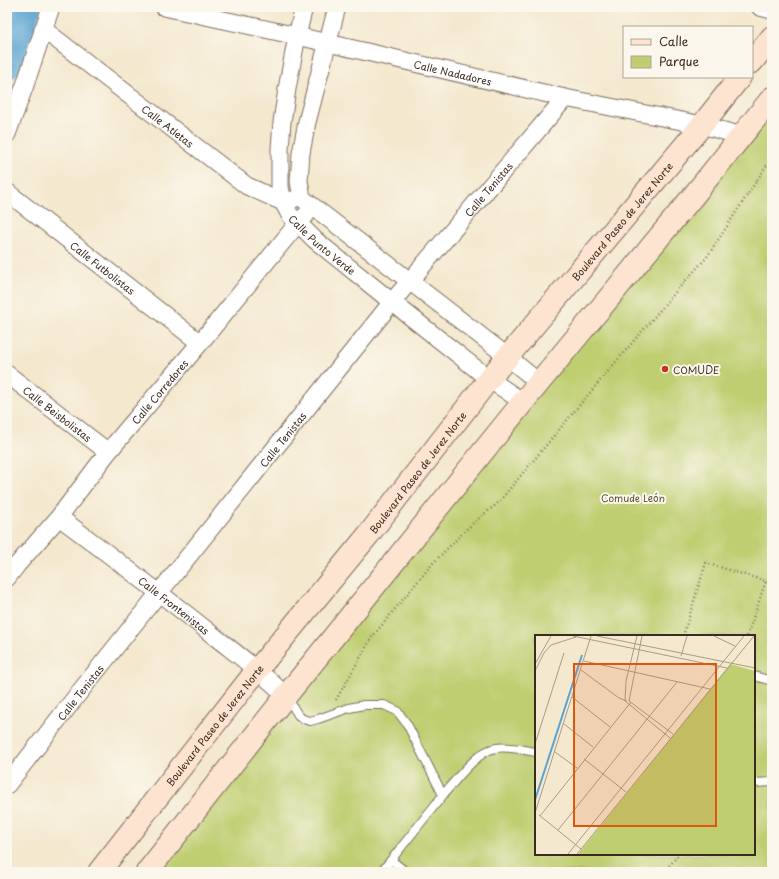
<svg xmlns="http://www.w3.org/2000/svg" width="779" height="879" viewBox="0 0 779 879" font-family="'Playpen Sans',sans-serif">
	<rect width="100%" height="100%" fill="#fbf7ec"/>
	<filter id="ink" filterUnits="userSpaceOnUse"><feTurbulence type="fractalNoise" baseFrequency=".025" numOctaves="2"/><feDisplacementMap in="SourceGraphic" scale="8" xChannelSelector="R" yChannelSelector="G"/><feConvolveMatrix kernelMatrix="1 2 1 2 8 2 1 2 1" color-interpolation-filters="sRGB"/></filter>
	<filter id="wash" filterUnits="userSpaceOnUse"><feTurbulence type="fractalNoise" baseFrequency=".012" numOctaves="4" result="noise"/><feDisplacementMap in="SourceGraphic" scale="16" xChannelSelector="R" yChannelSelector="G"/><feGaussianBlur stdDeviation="0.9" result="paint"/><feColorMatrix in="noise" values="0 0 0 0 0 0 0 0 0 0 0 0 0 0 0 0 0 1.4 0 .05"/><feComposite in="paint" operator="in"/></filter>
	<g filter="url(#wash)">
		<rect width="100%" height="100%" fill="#f4e8cf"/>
		<path fill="#bfce71" stroke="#7d7c48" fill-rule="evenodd" d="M772,102V872H157ZM536,636H754V854H536Z"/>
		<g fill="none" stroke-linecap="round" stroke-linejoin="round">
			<path stroke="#5ba4d2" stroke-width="29" d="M7,65L27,7"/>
		</g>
	</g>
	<g filter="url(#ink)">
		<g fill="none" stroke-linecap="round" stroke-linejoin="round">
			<g stroke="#7c6c5c" stroke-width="10">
				<g id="service">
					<path d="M754,676L772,681"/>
					<path d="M287,697L298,715L303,719L310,721L318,719L349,708L364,705H384L397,711L407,724L443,795L391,860L406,872"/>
					<path d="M754,783L772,782"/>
					<path d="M443,795C455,781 478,750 496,748C509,746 523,750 536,752"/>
					<path d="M381,872L391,860"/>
				</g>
			</g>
			<g stroke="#7c6c5c" stroke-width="19">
				<g id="minor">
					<path id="s1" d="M164,7L297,36L328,43L565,98L702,125L742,136"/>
					<path id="s2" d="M304,7L297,36L287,89L282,122L280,149V187L283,202L290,215L315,240L392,302L489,379L523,402"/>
					<path d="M337,7L307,122L301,153L299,181L302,198L508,357L532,377L540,382"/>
					<path d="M760,7L772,10"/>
					<path id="s3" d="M43,29L247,186L283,202L292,200"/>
					<path d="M7,134L25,85L51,7"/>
					<path id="s4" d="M7,192L200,343"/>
					<path id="s5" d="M7,374L108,452"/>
					<path id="s6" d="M59,517C111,556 163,595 214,636C238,655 264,674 286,696"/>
					<path id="s7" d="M7,578L17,565L59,517L108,452L200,343L298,223L306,215"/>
					<path id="s8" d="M7,785L82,689L392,302L565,98"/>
				</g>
			</g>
			<g stroke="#7c6c5c" stroke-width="24">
				<g id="secondary">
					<path d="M752,62L772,37"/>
					<path id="s9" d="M99,872L257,670L369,534L489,379L702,125L740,77"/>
					<path d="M147,872L286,696L523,402L694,195L772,98"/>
				</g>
			</g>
			<g stroke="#7c6c5c" stroke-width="2.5" stroke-dasharray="1 3" stroke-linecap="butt">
				<path d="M683,636L706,563L772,583"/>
				<path d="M747,636L766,581"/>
				<path d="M336,700L372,637L433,563L472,524L498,503L598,383L678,289L707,257L772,157"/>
				<path d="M664,872L679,854"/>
			</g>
			<use href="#service" stroke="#fff" stroke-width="8"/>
			<use href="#minor" stroke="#fff" stroke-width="17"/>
			<use href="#secondary" stroke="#fde4d1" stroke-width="22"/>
		</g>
	</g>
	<circle fill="#c8321e" stroke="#fbf7ec" stroke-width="1.5" cx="665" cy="369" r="4"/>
	<g text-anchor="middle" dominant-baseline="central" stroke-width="4" stroke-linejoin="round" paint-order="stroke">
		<g font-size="10" fill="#3b2a1e" stroke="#fbf7ec">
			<text stroke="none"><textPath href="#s1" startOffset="296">Calle Nadadores</textPath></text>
			<text stroke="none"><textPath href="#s3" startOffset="158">Calle Atletas</textPath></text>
			<text stroke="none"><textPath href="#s8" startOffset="766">Calle Tenistas</textPath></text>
			<text stroke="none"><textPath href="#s9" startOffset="835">Boulevard Paseo de Jerez Norte</textPath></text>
			<text stroke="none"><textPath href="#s2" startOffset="256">Calle Punto Verde</textPath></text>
			<text stroke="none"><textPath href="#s4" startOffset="122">Calle Futbolistas</textPath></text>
			<text stroke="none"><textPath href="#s7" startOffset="241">Calle Corredores</textPath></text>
			<text stroke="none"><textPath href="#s5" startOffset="64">Calle Beisbolistas</textPath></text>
			<text stroke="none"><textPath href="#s8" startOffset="442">Calle Tenistas</textPath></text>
			<text stroke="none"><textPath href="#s9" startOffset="511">Boulevard Paseo de Jerez Norte</textPath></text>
			<text stroke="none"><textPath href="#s6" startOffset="145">Calle Frontenistas</textPath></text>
			<text stroke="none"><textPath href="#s8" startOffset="118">Calle Tenistas</textPath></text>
			<text stroke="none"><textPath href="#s9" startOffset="187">Boulevard Paseo de Jerez Norte</textPath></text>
		</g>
		<g font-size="10" fill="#3b2a1e" stroke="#fbf7ec" text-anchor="start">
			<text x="673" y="369">COMUDE</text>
		</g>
		<g font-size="10" fill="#5c5333" stroke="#fbf7ec">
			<text x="633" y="497">Comude León</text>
		</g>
	</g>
	<g transform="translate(535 635)">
		<rect width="220" height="220" fill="#f4e8cf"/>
		<path d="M195,29L220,36V219H43Z" fill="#bfce71"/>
		<path fill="none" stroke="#5ba4d2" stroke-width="2" d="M0,165L47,20"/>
		<path fill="none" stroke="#aa9c88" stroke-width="1" d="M38,1L192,33M62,1L220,33M102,1L91,46L90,66L135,103M107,1L94,66L138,99M179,1L200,11M146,21L152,1M49,26L175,54M0,29L16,1M46,35L84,63L92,66M0,36L9,18L16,10L41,2M37,62L75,92M29,89L58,112M0,109L29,18M20,117L42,133M49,124L91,157M0,178L56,1M4,180L46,214M5,181L96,67M23,195L142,47M33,219L209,1M42,219L219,1"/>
		<path fill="#df570d" fill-opacity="0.15" stroke="#df570d" stroke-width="2" d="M39,29H181V191H39Z"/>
		<rect width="220" height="220" fill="none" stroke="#3b2a1e" stroke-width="2"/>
	</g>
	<rect width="779" height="879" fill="none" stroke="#fbf7ec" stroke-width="24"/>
	<rect x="623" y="26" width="130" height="52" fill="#fbf7ec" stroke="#aea59a"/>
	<rect x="631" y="39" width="20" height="6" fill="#fde4d1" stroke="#aea59a"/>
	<text x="659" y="46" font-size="12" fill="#3b2a1e">Calle</text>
	<rect x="631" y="56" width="20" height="12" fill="#bfce71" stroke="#aea59a"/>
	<text x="659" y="66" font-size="12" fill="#3b2a1e">Parque</text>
</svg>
